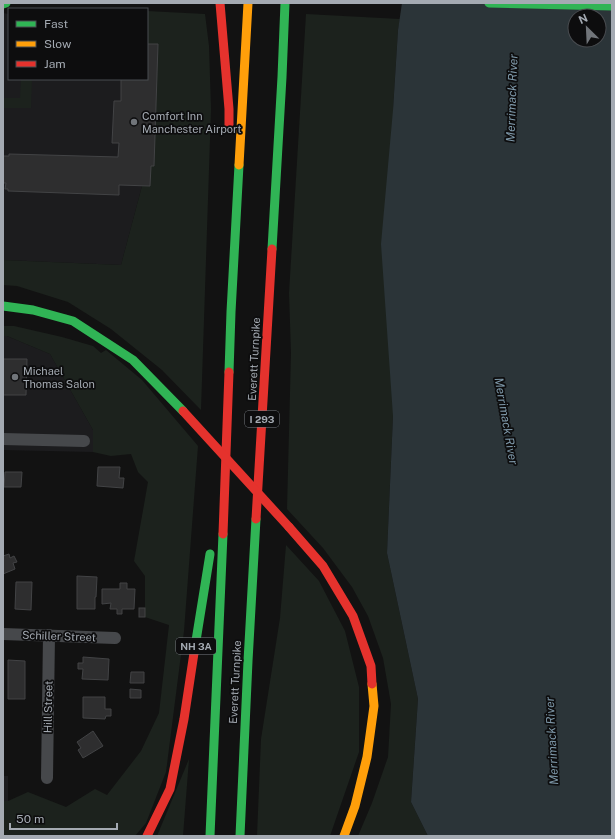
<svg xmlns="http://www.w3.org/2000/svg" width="615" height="839" viewBox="0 0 615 839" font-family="'Public Sans',sans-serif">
	<rect width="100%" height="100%" fill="#121212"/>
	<g fill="#1c1c1e">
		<path d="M3,13L9,14V79H147V20L159,23L150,186H142L121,265L3,260Z"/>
		<path d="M3,336H7L50,354L93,430V452L3,450Z"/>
		<rect x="3" y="776" width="5" height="25"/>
	</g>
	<g fill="#1c221d">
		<path d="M147,11L205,14L209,46L211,109L201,410L162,370L111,329L68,302L17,286L3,285V260L121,265L142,186H150L151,166L154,165L158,44H147Z"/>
		<path d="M306,14L400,19L398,30L393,110V416L387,553L418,699L411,802L428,836H358L372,803L388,757L391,704L383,658L368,616L352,587L323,548L287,509L291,353L289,293Z"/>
		<path d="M21,79H32L31,108H3V98H20Z"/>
		<path d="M3,326H14L62,337L93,346L101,353L106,350L142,380L198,446L184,631L166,772L146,823L135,836H3V801H8L28,792L66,807L95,789L107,795L141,751L159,713L169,625L145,617V576L134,561L148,482L138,472L131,454L111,456L93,452V430L50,354L7,336H3Z"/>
		<path d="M286,545L319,581L345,631L359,687V752L330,836H257L261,739L280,618Z"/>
		<path d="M189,759L183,836H157Z"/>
	</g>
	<path fill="#2b3438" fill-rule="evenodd" d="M402,3H612V836H428L411,802L418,699L387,553L393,416L381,244L393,110L398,30ZM575,16H599V40H575Z"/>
	<g fill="#2e2e2f" stroke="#424345">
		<path d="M147,44H158L154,166H151L150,186L119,185V195L8,191V189H5L6,183H3V156H9V154L118,157L119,143H112L114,101H121V79H147Z"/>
		<path d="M3,359H27L26,395H3Z"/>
		<path d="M98,467H120L119,478H124L123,488L97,486Z"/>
		<path d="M5,472H22L21,487H4Z"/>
		<path d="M9,554L10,558L14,556L17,562L13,563L15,569L3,574V556Z"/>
		<path d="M77,576L97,577L96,597H95V609H77Z"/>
		<path d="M16,582H32L31,610L15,609Z"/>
		<path d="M120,583H127V589H135L134,609H122V614H117V609H110L111,603L102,604V589H120Z"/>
		<rect x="139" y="608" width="6" height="9"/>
		<path d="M83,657L109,659L108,680L82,679L83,669H78V663H83Z"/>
		<path d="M8,660L25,661V699H8Z"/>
		<path d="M131,672H144V683H130Z"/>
		<path d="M130,689L141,690V698H130Z"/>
		<path d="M83,697H105V709H111V716H106L105,719L83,718Z"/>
		<path d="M93,731L103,746L83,758L78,750L81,748L77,742Z"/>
	</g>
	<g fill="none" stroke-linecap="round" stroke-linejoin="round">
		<g stroke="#46484b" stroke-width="12">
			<path d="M3,439L84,441"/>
			<path d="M3,634L115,638"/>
			<path d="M47,778L49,635"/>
		</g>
		<g stroke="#30b455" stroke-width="9">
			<path d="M489,3L612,6"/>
			<path d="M3,4L6,3"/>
			<path d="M272,249L282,77L285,3"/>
			<path d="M3,306L33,310L73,321L133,360L183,411"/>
			<path d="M229,372L231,312L239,165"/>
			<path d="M194,653L210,554"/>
			<path d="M210,836L223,534"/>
			<path d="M240,836L248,661L256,519"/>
		</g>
		<g stroke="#ff9f0a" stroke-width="9">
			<path d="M239,165L248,3"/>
			<path d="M344,836L355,806L367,757L374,706L372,684"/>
		</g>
		<g stroke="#e5322d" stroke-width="9">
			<path d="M220,3L229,109V125"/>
			<path d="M256,519L272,249"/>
			<path d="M289,527L323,566L353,616L371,666L372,684"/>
			<path d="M223,534L229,372"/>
			<path d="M147,836L170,789L184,719L194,653"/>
		</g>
		<path stroke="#e5322d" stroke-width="9" d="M183,411L289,527"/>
	</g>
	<g fill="#71757a" stroke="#0d0d0e" stroke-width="1.5">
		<circle cx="134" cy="122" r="4"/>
		<circle cx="15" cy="377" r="4"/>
	</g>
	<g text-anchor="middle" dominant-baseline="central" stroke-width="3.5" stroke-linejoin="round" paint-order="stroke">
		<g fill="#0d0d0e" stroke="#777b81" stroke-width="1">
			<rect x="245" y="411" width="34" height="16" rx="3"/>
			<rect x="176" y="638" width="40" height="16" rx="3"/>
		</g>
		<g font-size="10" font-weight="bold" fill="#a4aab2">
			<text x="262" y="419">I 293</text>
			<text x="196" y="646">NH 3A</text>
		</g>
		<g font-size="11" fill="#a4aab2" stroke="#0d0d0e" text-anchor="start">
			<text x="142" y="116">Comfort Inn<tspan x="142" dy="13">Manchester Airport</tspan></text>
			<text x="23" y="371">Michael<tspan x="23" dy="13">Thomas Salon</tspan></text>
		</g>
		<g font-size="11" fill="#a4aab2" stroke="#0d0d0e">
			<text transform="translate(254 359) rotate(-87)">Everett Turnpike</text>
			<text transform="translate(59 636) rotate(2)">Schiller Street</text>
			<text transform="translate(235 682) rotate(-87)">Everett Turnpike</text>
			<text transform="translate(48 707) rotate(-89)">Hill Street</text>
		</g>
		<g font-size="12" font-style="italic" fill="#7f99aa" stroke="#0d0d0e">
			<text transform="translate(512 98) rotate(-88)">Merrimack River</text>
			<text transform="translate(506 421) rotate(80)">Merrimack River</text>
			<text transform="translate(552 741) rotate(-93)">Merrimack River</text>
		</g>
	</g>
	<rect width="615" height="839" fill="none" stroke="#a4aab2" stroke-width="8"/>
	<rect x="8" y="8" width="140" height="72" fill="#0d0d0e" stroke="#494c50"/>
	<rect x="16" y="21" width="20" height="6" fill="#30b455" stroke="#494c50"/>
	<text x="44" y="28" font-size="12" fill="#a4aab2">Fast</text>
	<rect x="16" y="41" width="20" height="6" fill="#ff9f0a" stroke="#494c50"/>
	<text x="44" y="48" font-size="12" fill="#a4aab2">Slow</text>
	<rect x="16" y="61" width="20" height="6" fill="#e5322d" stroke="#494c50"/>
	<text x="44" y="68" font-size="12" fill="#a4aab2">Jam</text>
	<g transform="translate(587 28) rotate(336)"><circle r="19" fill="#0d0d0e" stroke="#494c50"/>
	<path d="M0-3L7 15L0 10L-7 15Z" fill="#71757a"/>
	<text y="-6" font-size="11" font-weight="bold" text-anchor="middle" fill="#a4aab2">N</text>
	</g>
	<path d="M10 823v6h107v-6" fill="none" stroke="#a4aab2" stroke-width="2"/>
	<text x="16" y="823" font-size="12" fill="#a4aab2" stroke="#0d0d0e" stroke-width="3" paint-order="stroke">50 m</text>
</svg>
